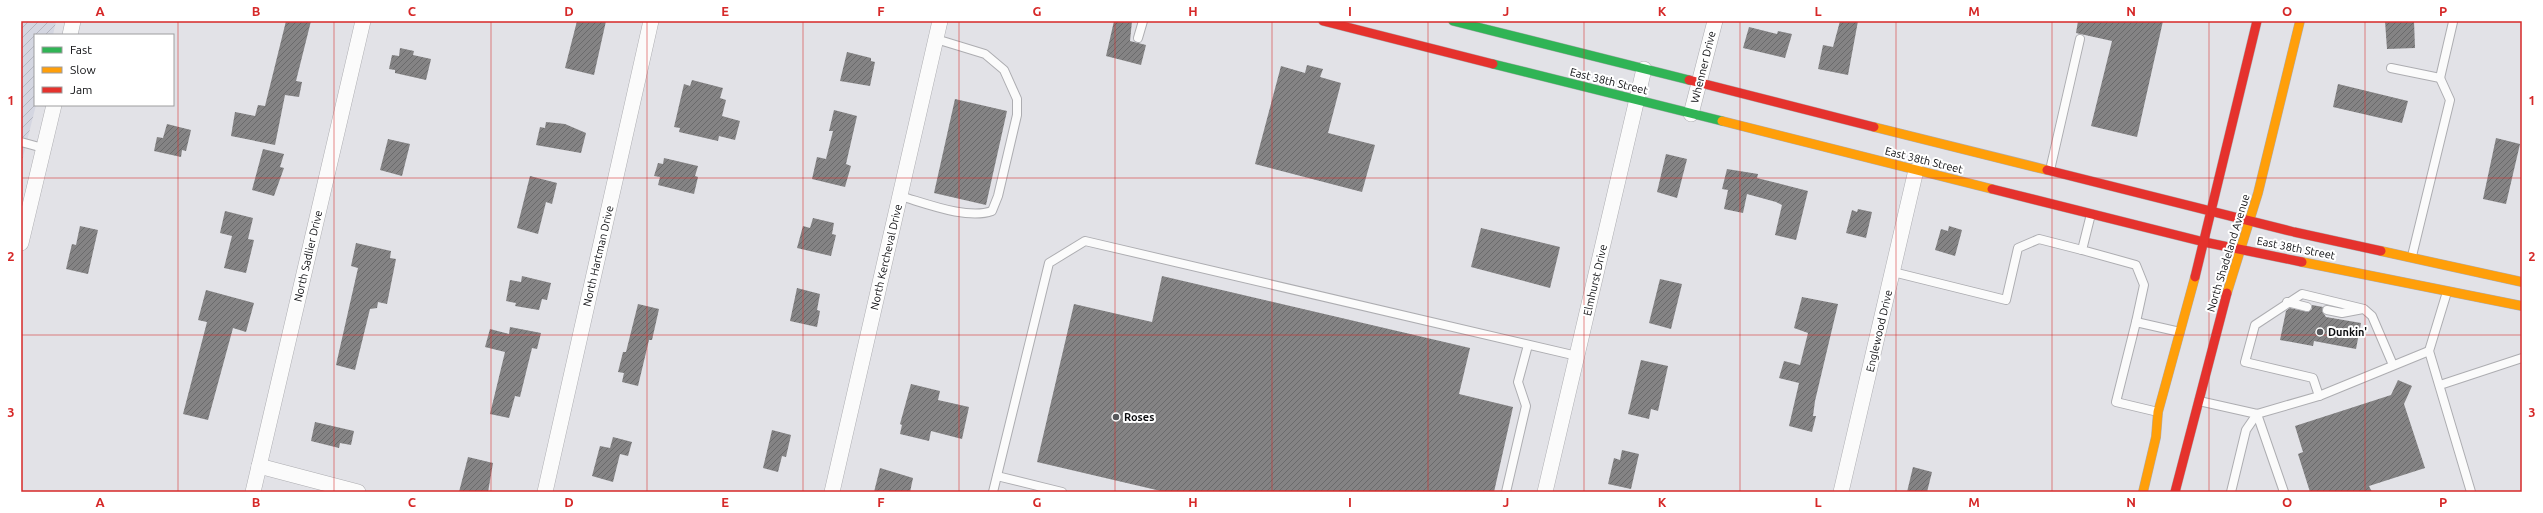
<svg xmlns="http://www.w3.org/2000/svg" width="2543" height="513" viewBox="0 0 2543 513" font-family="Ubuntu,sans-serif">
	<defs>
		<pattern id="industrial-furrows" width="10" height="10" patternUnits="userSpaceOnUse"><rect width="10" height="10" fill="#d4d6e1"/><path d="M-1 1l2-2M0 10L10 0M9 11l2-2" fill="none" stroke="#b5b6c0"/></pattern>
		<pattern id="building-hatch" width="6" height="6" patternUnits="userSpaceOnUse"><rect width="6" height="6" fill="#848384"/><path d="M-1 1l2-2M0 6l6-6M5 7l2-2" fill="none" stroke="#6a6a6b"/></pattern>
	</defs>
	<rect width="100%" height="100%" fill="#e2e2e7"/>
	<path fill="url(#industrial-furrows)" d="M21,21H56L53,35H35L36,105L21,165Z"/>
	<g fill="url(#building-hatch)">
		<path d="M286,21H311L296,81L302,82L299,97L285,95L275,145L231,136L235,112L255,116L258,105L265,106Z"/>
		<path d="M577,21H606L594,75L565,68Z"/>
		<path d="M1114,21H1132L1130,41L1146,45L1141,65L1106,56Z"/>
		<path d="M1840,21H1858L1848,75L1818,69L1823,45L1833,47Z"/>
		<path d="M2078,21H2163L2137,137L2091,126L2112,41L2076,33Z"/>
		<path d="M2385,21H2414L2415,48L2387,49Z"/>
		<path d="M1749,27L1777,34L1778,31L1792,34L1785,58L1743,48Z"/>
		<path d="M400,48L414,51L413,55L431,59L426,80L395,73V70L389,69L392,55L399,56Z"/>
		<path d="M847,52L871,58V61L875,62L870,86L840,81Z"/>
		<path d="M1307,65L1323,69L1320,77L1341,83L1328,133L1375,145L1362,192L1255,164L1281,66L1305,73Z"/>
		<path d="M692,80L723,88L720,98L726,100L722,116L740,121L735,140L719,136L718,141L679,132L680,128L674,127L684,84L690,86Z"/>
		<path d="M2338,84L2408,101L2402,123L2333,107Z"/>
		<path d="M955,99L1007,111L986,205L934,193Z"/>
		<path d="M834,110L857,116L846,164L851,166L845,187L812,179L817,157L826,159L833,131H829Z"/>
		<path d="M546,122L565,124L586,133L581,153L536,145L540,127L545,128Z"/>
		<path d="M167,124L191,130L186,151L182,150L181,157L154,151L157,137L163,138Z"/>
		<path d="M2496,138L2520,144L2506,204L2483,199Z"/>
		<path d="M388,139L410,144L402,176L380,170Z"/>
		<path d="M263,149L284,154L280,167L284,168L274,196L252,190Z"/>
		<path d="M1666,154L1687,159L1677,198L1657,192Z"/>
		<path d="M664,158L698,166L695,176L698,177L694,194L658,185L660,177L654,176L658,163L663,164Z"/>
		<path d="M1727,169L1758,174L1757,178L1808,191L1796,240L1775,235L1782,205L1776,202L1747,194L1743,213L1724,209L1728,190L1722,189Z"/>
		<path d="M530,176L557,183L552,204L546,202L538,234L517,228Z"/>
		<path d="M1858,209L1872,212L1866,238L1846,233L1852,210L1857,212Z"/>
		<path d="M225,211L253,218L248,239L254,240L246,273L224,268L232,236L220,233Z"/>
		<path d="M813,218L834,223L832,234L836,235L831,256L797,248L803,226L810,228Z"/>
		<path d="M80,226L98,230L88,274L66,269L72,244L76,245Z"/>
		<path d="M1949,226L1962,230L1955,256L1935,250L1941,229L1948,231Z"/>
		<path d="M1481,228L1560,247L1550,288L1471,267Z"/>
		<path d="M356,243L391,251L390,258L396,259L387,304L378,302L377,308L370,309L355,370L336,365L358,268L351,266Z"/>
		<path d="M522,276L551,283L547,300L542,299L539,310L515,306L516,303L506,301L510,280L521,282Z"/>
		<path d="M1162,276L1470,348L1459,394L1513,407L1494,492H1165L1037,462L1074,304L1152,322Z"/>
		<path d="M1660,279L1682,284L1671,329L1649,323Z"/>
		<path d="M797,288L820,294L817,310L820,311L817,327L790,321Z"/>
		<path d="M206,290L254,303L246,332L233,328L208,420L183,414L207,322L198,320Z"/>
		<path d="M1802,297L1838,304L1815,401L1813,416H1816L1812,432L1789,426L1799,383L1779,378L1784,361L1800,365L1808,333L1794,328Z"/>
		<path d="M638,304L659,309L652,340H649L638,386L622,382L624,373L618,372L623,352H626Z"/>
		<path d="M2312,305L2323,307L2322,311L2326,317L2361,323L2356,349L2314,341L2313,346L2280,340L2286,311L2290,308L2308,312L2312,309Z"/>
		<path d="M510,327L541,333L537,349L532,348L520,397L515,396L509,418L490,414L505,352L485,347L490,329L509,334Z"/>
		<path d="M1641,360L1668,366L1658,411L1651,409L1649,419L1628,414Z"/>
		<path d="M2398,380L2412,386L2404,404L2425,468L2369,486L2372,492H2310L2298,454L2303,452L2295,426L2391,395Z"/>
		<path d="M911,384L940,391L938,400L969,407L962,439L931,431L929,441L900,434L902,425L900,424Z"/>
		<path d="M315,422L354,431L351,445L340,443L339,448L311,441Z"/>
		<path d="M772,430L791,435L786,457L782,456L778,472L763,468Z"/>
		<path d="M613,437L632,442L628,456L620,454L613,482L592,476L600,446L610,448Z"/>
		<path d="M1622,450L1639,454L1631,489L1608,484L1614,458L1620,460Z"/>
		<path d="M468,457L493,463L488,492H459Z"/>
		<path d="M1913,467L1932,472L1927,492H1907Z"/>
		<path d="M880,468L913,478L910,492H874Z"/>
	</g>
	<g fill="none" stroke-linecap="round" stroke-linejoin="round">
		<g stroke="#adadb1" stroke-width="10">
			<g id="lane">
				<path d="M1138,38L1143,21"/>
				<path d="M2391,68L2440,78L2453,22"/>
				<path d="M21,142L43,148"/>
				<path d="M2050,170L2080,39"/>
				<path d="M900,196C925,203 967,220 992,211L998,196L1017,115V99L1004,70L985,54L936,39"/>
				<path d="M2091,214L2082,250L2136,265L2144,285L2136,322"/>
				<path d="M2412,256L2450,100L2440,78"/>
				<path d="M1893,272L2006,300L2018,248L2039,239L2082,250"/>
				<path d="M2447,292L2429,351L2471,492"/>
				<path d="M2287,302L2307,307"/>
				<path d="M2327,310L2342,313L2363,309"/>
				<path d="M2440,385L2522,358"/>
				<path d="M2319,396L2313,378L2245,362L2255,325L2302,294L2364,309L2372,316L2393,365"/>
				<path d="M2199,401L2257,414L2319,396L2429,351"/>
				<path d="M2158,412L2116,402L2136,322L2180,332"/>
				<path d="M2257,414L2284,492"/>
				<path d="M997,476L1062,492"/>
				<path d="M993,492L1049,263L1085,241L1577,356"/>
				<path d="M1506,492L1526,406L1518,382L1528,345"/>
				<path d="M2231,492L2246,430L2257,414"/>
			</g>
		</g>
		<g stroke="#adadb1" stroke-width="16">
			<g id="street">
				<path d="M70,35L73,21"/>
				<path d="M1691,114L1715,21"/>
				<path d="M21,243L54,105"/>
				<path d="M259,466L358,492"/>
				<path d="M253,492L363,21"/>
				<path d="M545,492L651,21"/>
				<path d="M832,492L940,21"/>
				<path d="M1545,492L1644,69"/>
				<path d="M1841,492L1916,170"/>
			</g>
		</g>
		<g stroke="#adadb1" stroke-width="10">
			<g id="fast">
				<path d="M1453,21L1689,80"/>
				<path d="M1493,64L1722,121"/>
			</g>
		</g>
		<g stroke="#adadb1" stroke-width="10">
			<g id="slow">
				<path d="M1722,121L1992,189"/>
				<path d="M1874,127L2047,170"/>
				<path d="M2381,251L2522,282"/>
				<path d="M2302,262L2522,306"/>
				<path d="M2227,293L2258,193L2300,21"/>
				<path d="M2143,492L2156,437L2158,412L2195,277"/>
			</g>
		</g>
		<g stroke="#adadb1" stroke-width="10">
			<g id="jam">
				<path d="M1323,21L1493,64"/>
				<path d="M1689,80L1874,127"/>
				<path d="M2047,170L2294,232L2381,251"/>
				<path d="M1992,189L2204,242L2302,262"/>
				<path d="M2195,277L2257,21"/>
				<path d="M2175,492L2227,293"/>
			</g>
		</g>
		<use href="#lane" stroke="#fbfbfb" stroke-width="8"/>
		<use href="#street" stroke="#fbfbfb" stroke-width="15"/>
		<use href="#fast" stroke="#30b455" stroke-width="9"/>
		<use href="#slow" stroke="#ff9f0a" stroke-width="9"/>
		<use href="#jam" stroke="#e5322d" stroke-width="9"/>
	</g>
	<path fill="none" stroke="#d62828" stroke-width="1" stroke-opacity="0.55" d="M178,21V492M334,21V492M491,21V492M647,21V492M803,21V492M959,21V492M1115,21V492M1272,21V492M1428,21V492M1584,21V492M1740,21V492M1896,21V492M2052,21V492M2209,21V492M2365,21V492M21,178H2522M21,335H2522"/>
	<g fill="#57585b" stroke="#fff" stroke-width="1.5">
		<circle cx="2320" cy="332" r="4"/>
		<circle cx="1116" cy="417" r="4"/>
	</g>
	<g text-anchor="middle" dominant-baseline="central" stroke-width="4" stroke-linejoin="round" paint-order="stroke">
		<g font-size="11" fill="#0c0d10" stroke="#fff">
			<text transform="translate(1703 67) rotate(-76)">Whenner Drive</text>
			<text transform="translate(1609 81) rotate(14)">East 38th Street</text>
			<text transform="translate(1924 160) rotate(14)">East 38th Street</text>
			<text transform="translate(2296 248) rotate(11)">East 38th Street</text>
			<text transform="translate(2228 253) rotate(-73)">North Shadeland Avenue</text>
			<text transform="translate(308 256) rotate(-77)">North Sadlier Drive</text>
			<text transform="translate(598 256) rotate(-77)">North Hartman Drive</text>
			<text transform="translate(886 257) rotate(-77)">North Kercheval Drive</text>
			<text transform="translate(1595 280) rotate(-77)">Elmhurst Drive</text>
			<text transform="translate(1879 331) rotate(-77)">Englewood Drive</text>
		</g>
		<g font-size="11" font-weight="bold" fill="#0c0d10" stroke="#fff" text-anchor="start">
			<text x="2328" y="332">Dunkin'</text>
			<text x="1124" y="417">Roses</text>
		</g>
	</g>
	<rect width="2543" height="513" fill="none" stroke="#ffffff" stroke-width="44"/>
	<rect x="34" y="34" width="140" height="72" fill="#ffffff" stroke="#9e9e9f"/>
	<rect x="42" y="47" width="20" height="6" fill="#30b455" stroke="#9e9e9f"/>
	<text x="70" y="54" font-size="12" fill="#0c0d10">Fast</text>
	<rect x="42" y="67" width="20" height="6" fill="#ff9f0a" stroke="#9e9e9f"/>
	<text x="70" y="74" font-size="12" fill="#0c0d10">Slow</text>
	<rect x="42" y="87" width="20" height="6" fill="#e5322d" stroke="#9e9e9f"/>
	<text x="70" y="94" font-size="12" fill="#0c0d10">Jam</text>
	<rect x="22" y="22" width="2499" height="469" fill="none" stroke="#d62828" stroke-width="1.5"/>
	<g font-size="13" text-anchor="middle" font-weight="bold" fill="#d62828">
		<text x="100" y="16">A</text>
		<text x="256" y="16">B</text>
		<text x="412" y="16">C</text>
		<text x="569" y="16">D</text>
		<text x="725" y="16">E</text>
		<text x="881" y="16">F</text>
		<text x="1037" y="16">G</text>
		<text x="1193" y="16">H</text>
		<text x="1350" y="16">I</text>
		<text x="1506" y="16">J</text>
		<text x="1662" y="16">K</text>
		<text x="1818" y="16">L</text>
		<text x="1974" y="16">M</text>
		<text x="2131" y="16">N</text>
		<text x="2287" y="16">O</text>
		<text x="2443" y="16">P</text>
		<text x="11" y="105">1</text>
		<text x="2532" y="105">1</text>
		<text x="11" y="261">2</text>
		<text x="2532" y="261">2</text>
		<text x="11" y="417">3</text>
		<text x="2532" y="417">3</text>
		<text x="100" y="507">A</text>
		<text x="256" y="507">B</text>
		<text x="412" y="507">C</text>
		<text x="569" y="507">D</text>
		<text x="725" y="507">E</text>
		<text x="881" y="507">F</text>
		<text x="1037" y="507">G</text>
		<text x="1193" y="507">H</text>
		<text x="1350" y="507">I</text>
		<text x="1506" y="507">J</text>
		<text x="1662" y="507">K</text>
		<text x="1818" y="507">L</text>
		<text x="1974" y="507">M</text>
		<text x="2131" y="507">N</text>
		<text x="2287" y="507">O</text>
		<text x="2443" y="507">P</text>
	</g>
</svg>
